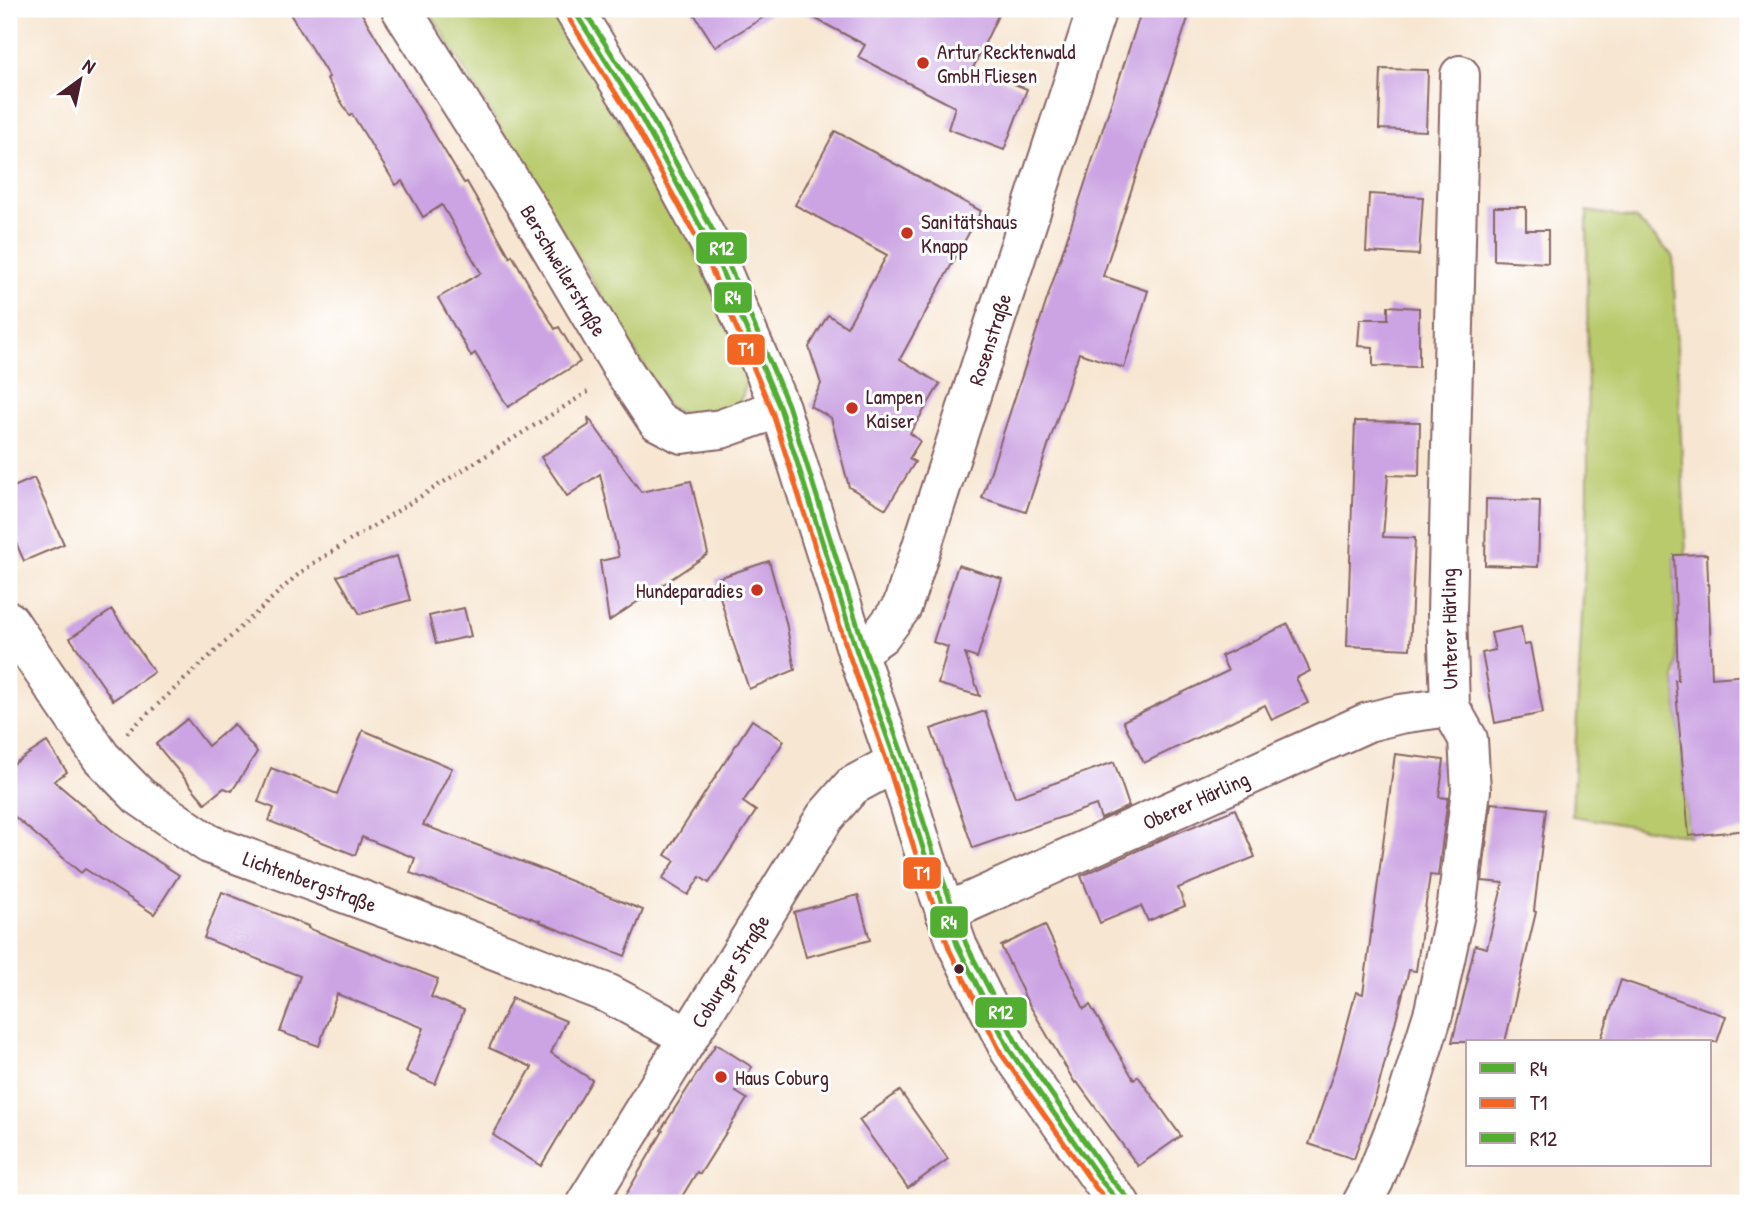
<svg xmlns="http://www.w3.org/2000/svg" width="1757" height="1212" viewBox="0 0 1757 1212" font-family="'Patrick Hand',sans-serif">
	<rect width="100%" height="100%" fill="#fff"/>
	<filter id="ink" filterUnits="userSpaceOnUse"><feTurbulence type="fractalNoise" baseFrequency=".0143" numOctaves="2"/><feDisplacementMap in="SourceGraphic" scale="14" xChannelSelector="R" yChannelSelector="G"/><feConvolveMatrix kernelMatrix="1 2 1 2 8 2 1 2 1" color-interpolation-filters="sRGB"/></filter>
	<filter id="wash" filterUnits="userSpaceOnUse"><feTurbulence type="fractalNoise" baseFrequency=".00686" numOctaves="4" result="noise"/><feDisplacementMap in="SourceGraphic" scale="28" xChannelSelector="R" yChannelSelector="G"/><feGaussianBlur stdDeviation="1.57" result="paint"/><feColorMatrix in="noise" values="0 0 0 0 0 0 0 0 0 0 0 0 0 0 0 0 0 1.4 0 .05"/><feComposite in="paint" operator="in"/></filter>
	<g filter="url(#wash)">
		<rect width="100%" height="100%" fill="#f7e6d1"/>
		<g fill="#b9ca6d" stroke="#82744c" stroke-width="2">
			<path d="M428,9H553L693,246L749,372L743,395L731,414L703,424L668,406Z"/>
			<path d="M1587,211L1636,219L1673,256L1686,555L1674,556L1677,664L1675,680L1689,836L1572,816L1588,495Z"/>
		</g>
		<g id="blocks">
			<g fill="#cca4e3">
				<path d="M287,9H359L464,183L467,182L510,257L512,255L555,329L559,327L580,362L508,407L475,353L471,356L438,298L481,273L442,205L423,217L402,181L396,185L352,114L350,116L327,79L329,77Z"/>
				<path d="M691,9H777L715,47Z"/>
				<path d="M797,9H1001L973,68L1027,89L1004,150L948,129L955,107L858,57L865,45Z"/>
				<path d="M1142,9H1191L1103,276L1148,291L1124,368L1079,353L1026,512L982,498Z"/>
				<path d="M1381,69L1428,70L1426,131L1379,129Z"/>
				<path d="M835,131L981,211L900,359L940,384L910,433L920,441L909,459L915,462L886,509L849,487L831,418L810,406L821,384L809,347L828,315L847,327L887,255L795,205Z"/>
				<path d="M1369,194L1423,197L1419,255L1366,252Z"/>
				<path d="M1494,207H1526V230H1548V263L1494,260Z"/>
				<path d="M1388,306L1419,308V367L1373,366V347L1358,346L1360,319H1388Z"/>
				<path d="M588,417L641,492L691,481L708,554L609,621L600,561L619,557L600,474L567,496L541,457L589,425Z"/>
				<path d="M1355,421L1420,422L1419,476L1388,475L1383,537L1415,538L1410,649L1347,646Z"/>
				<path d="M34,478L64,544L24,561L9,527V489Z"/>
				<path d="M1486,499L1540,501L1538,567L1485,565Z"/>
				<path d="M1707,554L1712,678L1748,675V830L1689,836L1675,680H1678L1674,555Z"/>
				<path d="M397,556L410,600L360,614L337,576Z"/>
				<path d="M769,561L786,622L795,670L749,689L732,639L715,579Z"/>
				<path d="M958,565L1002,579L977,658L965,654L980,696L938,684L948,647L933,642Z"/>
				<path d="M464,608L471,636L436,644L429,616Z"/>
				<path d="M112,610L154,672L113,700L70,638Z"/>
				<path d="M1288,624L1310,671L1296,678L1308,703L1272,720L1265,705L1144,763L1123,721L1228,671L1221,656Z"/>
				<path d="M1521,627L1524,645L1530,644L1543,713L1495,723L1482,653L1495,650L1491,633Z"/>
				<path d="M985,711L1015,797L1114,762L1129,806L1101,819L1096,805L973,848L931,729Z"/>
				<path d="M187,719L208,746L234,724L257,752L232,791L224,788L205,803L156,744Z"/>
				<path d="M752,720L784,741L743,802L756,811L709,883L700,877L688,895L662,879L675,861L665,855Z"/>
				<path d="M363,730L452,768L423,825L536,867L643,910L625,956L539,922L540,921L410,873L415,858L362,837L355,855L269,821L274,808L258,802L271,768L337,794Z"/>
				<path d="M47,742L67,772L54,781L119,836L179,875L154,914L85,869L81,873L9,812V767Z"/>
				<path d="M1395,754L1444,760L1439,797L1448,798L1438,876L1430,875L1416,971L1409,970L1377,1092L1354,1159L1309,1144L1337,1062L1356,992L1363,994Z"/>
				<path d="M1491,803L1546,809L1534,911L1536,912L1505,1042H1452L1468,979H1467L1475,945L1487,948L1503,883L1482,881Z"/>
				<path d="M1235,809L1255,857L1178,888L1185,906L1148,921L1141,906L1100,923L1081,876L1165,838Z"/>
				<path d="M222,892L308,926V928L438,979L431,997L464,1010L435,1084L406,1072L424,1028L337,994L319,1046L280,1032L300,976L204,938Z"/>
				<path d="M858,895L870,940L806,957L794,912Z"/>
				<path d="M1045,925L1084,1009L1090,1005L1134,1080L1138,1076L1181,1136L1138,1166L1077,1082L1075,1083L1026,999L1001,946Z"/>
				<path d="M1621,980L1726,1016L1717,1042H1600Z"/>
				<path d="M512,998L566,1021L551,1053L592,1080L541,1166L493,1135L532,1067L489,1048Z"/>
				<path d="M716,1044L752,1067L736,1092L747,1099L700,1174L697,1172L678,1203H621L663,1131L661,1130Z"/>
				<path d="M900,1091L948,1159L908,1188L859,1120Z"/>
			</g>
		</g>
	</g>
	<g filter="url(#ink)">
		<use href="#blocks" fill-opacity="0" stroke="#876565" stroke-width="2"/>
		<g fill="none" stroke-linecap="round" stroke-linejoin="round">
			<g stroke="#876565" stroke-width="42">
				<g id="minor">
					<path id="s1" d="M401,9L525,204L623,370L657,421L682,434L721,429L780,408"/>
					<path id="s2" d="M9,621L101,757L139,796L209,844L412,918L609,994L689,1037"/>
					<path id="s3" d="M857,652L881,635L902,607L1097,9"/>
					<path id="s4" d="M945,913L1368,722L1400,714L1450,707"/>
					<path id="s5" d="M586,1203L825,817L852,786L896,762"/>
					<path d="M1362,1203L1374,1181L1406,1101L1434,1011L1457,904L1471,790L1468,739L1450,707L1447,613L1460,75"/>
				</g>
			</g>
			<g stroke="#876565" stroke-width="42">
				<path id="major" d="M573,9L638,112L711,246L780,408L857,652L896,762L926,858L958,947L1010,1051L1103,1183L1120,1203"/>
			</g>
			<path stroke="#876565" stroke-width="4.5" stroke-dasharray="2 5" stroke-linecap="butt" d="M127,733L295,577L314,563L591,390"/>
			<use href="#minor" stroke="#fff" stroke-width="38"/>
			<use href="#major" stroke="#fff" stroke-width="38"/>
			<g stroke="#fff" stroke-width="10">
				<path id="bus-1" d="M573,9L638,112L711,246L780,408L857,652L896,762L926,858L958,947L1010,1051L1103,1183L1120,1203"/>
			</g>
			<g stroke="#fff" stroke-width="10">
				<path id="bus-2" d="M566,14L630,116L703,250L772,411L849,655L888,765L918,861L950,951L1002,1055L1096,1188L1109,1203"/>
			</g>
			<g stroke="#fff" stroke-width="10">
				<path id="bus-3" d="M583,9L646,108L719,242L788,405L865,649L904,759L934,855L966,944L1018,1046L1110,1178L1127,1197"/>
			</g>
			<use href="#bus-1" stroke="#51ae31" stroke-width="5"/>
			<use href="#bus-2" stroke="#f26522" stroke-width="5"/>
			<use href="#bus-3" stroke="#51ae31" stroke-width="5"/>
		</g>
	</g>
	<g fill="#c8321e" stroke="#fff" stroke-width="2.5">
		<circle cx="923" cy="63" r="7"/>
		<circle cx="907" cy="233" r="7"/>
		<circle cx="852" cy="408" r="7"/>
		<circle cx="757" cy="590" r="7"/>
		<circle cx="721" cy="1077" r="7"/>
	</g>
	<circle fill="#4a1f2b" stroke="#fff" stroke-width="2.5" cx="959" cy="969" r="6"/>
	<g text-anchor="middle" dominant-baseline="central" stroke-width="6" stroke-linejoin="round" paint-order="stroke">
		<g font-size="21" fill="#4a1f2b" stroke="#fff" text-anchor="start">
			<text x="937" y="51">Artur Recktenwald<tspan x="937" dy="24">GmbH Fliesen</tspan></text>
			<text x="921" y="221">Sanitätshaus<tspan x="921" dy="24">Knapp</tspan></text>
			<text x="866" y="396">Lampen<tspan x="866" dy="24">Kaiser</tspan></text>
			<text x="743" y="590" text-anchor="end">Hundeparadies</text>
			<text x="735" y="1077">Haus Coburg</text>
		</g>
		<g font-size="21" fill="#4a1f2b" stroke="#fff">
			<text stroke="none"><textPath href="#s1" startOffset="308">Berschweilerstraße</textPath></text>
			<text stroke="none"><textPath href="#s3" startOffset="346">Rosenstraße</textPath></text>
			<text transform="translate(1449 629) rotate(-91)">Unterer Härling</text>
			<text stroke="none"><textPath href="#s4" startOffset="275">Oberer Härling</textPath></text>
			<text stroke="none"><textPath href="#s2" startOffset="411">Lichtenbergstraße</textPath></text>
			<text stroke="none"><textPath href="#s5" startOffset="273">Coburger Straße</textPath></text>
		</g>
	</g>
	<g stroke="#fff" stroke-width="2.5">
		<rect x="695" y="231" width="53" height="34" rx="7" fill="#51ae31"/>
		<rect x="713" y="281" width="40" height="33" rx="7" fill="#51ae31"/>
		<rect x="726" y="333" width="40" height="33" rx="7" fill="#f26522"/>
		<rect x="902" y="856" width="40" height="34" rx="7" fill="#f26522"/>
		<rect x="929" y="905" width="40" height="34" rx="7" fill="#51ae31"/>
		<rect x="974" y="996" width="54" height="33" rx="7" fill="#51ae31"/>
	</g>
	<g font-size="19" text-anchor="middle" font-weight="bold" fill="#fff">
		<text x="722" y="255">R12</text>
		<text x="733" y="304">R4</text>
		<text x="746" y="356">T1</text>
		<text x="922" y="880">T1</text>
		<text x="949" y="929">R4</text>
		<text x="1001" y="1019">R12</text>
	</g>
	<rect width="1757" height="1212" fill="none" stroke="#fff" stroke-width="35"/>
	<rect x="1466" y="1040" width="245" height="126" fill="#ffffff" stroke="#b7a5aa" stroke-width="2"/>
	<rect x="1480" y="1063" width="35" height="10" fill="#51ae31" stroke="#b7a5aa" stroke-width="2"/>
	<text x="1530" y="1076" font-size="21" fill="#4a1f2b">R4</text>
	<rect x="1480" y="1098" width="35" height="10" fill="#f26522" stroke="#b7a5aa" stroke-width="2"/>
	<text x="1530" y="1110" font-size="21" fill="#4a1f2b">T1</text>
	<rect x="1480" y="1133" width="35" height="10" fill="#51ae31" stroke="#b7a5aa" stroke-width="2"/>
	<text x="1530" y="1146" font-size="21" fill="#4a1f2b">R12</text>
	<g transform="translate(80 80) rotate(33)" stroke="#ffffff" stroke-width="5" paint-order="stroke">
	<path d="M0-5L12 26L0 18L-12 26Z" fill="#4a1f2b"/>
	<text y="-10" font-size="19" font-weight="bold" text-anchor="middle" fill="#4a1f2b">N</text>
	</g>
</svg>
